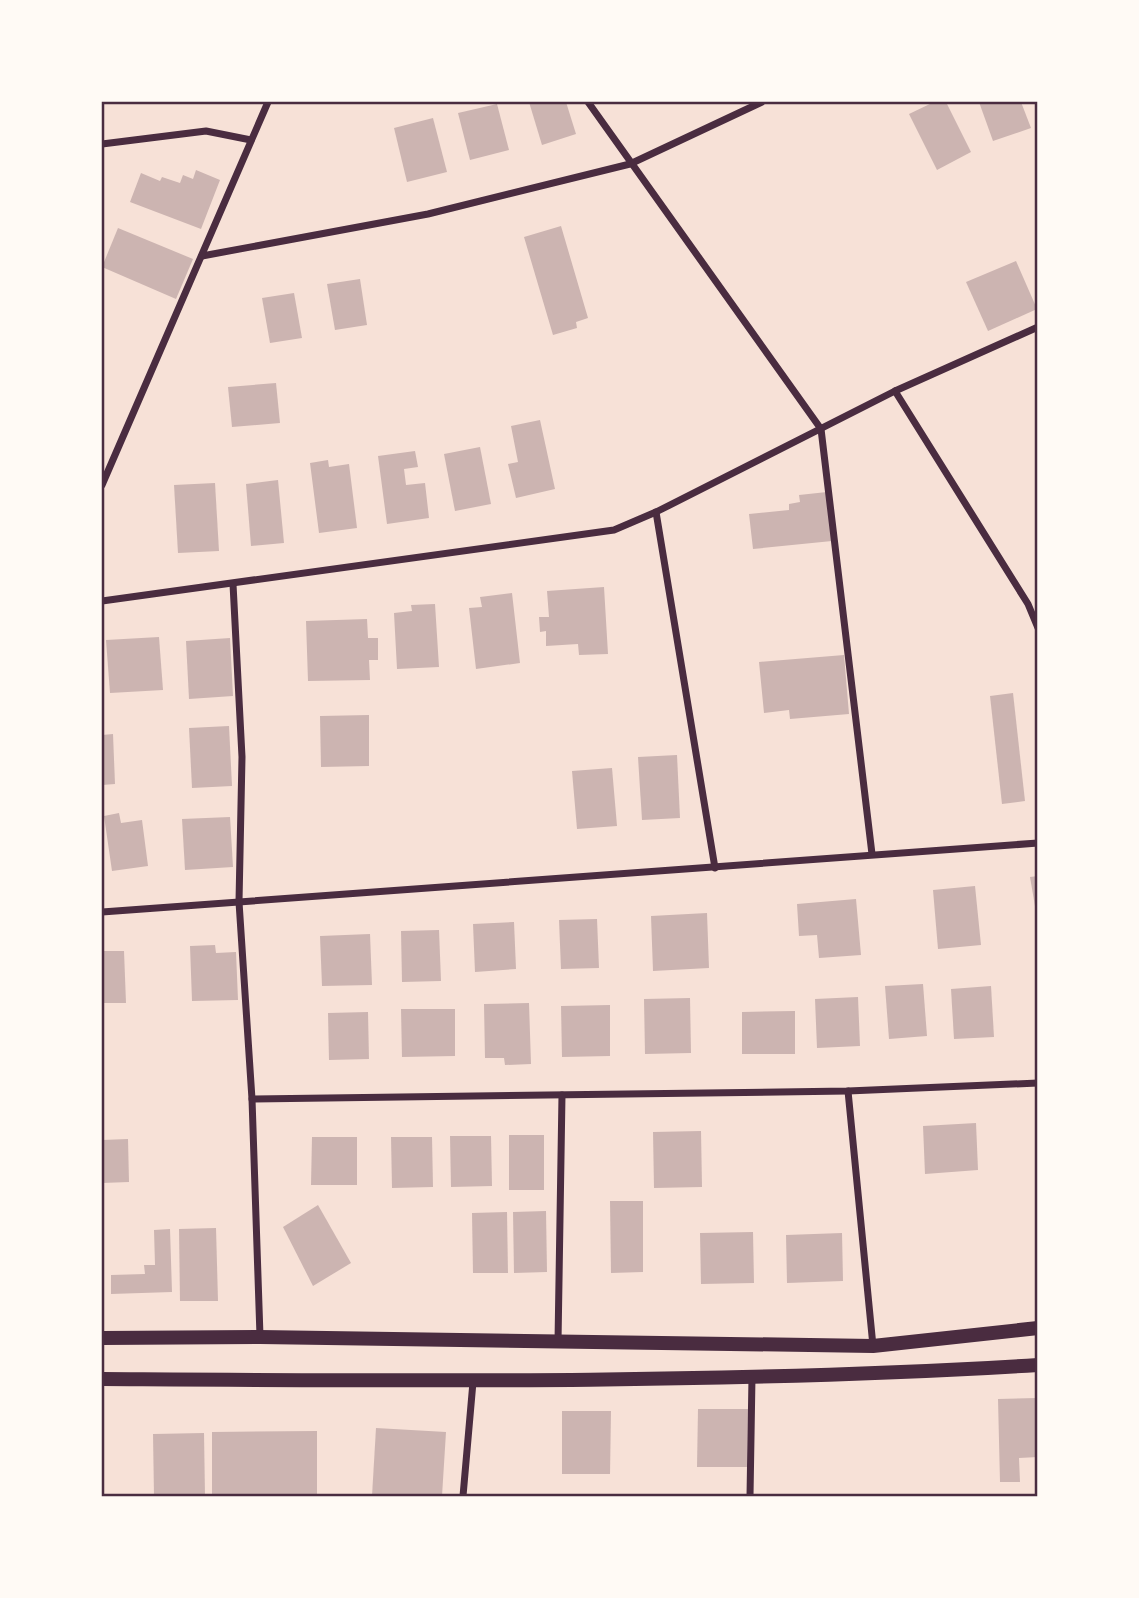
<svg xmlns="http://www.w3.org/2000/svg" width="1139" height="1598" viewBox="0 0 1139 1598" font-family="Poppins,sans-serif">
	<rect width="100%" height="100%" fill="#f7e1d7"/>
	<g fill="#ccb4b1">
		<path d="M529,102H566L576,134L542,145Z"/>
		<path d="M934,102H946L971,152L937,170L909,114Z"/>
		<path d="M979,102H1021L1031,128L993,141Z"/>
		<path d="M497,104L509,150L470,160L458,113Z"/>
		<path d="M433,118L447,172L407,182L394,128Z"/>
		<path d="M196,170L220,180L201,229L130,202L141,173L160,181L162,177L180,183L183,175L193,179Z"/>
		<path d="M561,226L588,318L576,322L577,328L553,335L524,237Z"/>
		<path d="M118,228L193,259L176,299L102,267Z"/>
		<path d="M1016,261L1037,309L988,331L966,282Z"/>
		<path d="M360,279L367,325L335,330L327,284Z"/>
		<path d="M294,293L302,338L270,343L262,298Z"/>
		<path d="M276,383L280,423L232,427L228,387Z"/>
		<path d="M540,420L555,489L516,498L508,464L518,462L511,426Z"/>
		<path d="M480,447L491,504L455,511L444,454Z"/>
		<path d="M415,451L418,467L404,469L406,485L425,483L429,518L387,524L378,456Z"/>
		<path d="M328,460L329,467L349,464L357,528L319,533L310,463Z"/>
		<path d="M278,480L284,543L251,546L246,484Z"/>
		<path d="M215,483L219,551L178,553L174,485Z"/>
		<path d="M827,492L832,541L753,549L749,514L789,510V504L800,502L799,495Z"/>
		<path d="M604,587L608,654L579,655L578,644L546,646V631L540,632L539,617H549L547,591Z"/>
		<path d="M512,593L520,663L476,669L469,608L482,607L480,597Z"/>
		<path d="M435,604L439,667L397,669L394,613L412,611L411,605Z"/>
		<path d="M367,619L368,638H378V660H369L370,680L308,681L306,621Z"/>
		<path d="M159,637L163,690L110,693L106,640Z"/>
		<path d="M230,638L233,696L189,699L186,641Z"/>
		<path d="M844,655L849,714L790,719L789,710L764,713L759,662Z"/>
		<path d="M1013,693L1025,801L1002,804L990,696Z"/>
		<path d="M369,715V766L321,767L320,716Z"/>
		<path d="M229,726L232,786L192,788L189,728Z"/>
		<path d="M113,734L115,784L102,785V735Z"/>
		<path d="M677,755L680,818L642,820L638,757Z"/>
		<path d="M612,768L617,826L577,829L572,771Z"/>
		<path d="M119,813L121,823L142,820L148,866L112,871L104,816Z"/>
		<path d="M230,817L233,867L185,870L182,819Z"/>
		<path d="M1038,876V912H1036L1030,877Z"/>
		<path d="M975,886L981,945L938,949L933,890Z"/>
		<path d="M856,899L861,955L819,958L817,935L799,936L797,904Z"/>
		<path d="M707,913L709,968L653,971L651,916Z"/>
		<path d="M597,919L599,968L561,969L559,920Z"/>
		<path d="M514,922L516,969L475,972L473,924Z"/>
		<path d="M439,930L441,981L402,982L401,931Z"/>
		<path d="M370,934L372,985L322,986L320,936Z"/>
		<path d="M215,945L216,953L236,952L238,1000L192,1001L190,946Z"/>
		<path d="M102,951H124L126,1003H102Z"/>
		<path d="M923,984L927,1036L889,1039L885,986Z"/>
		<path d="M991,986L994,1037L954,1039L951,989Z"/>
		<path d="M858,997L860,1046L817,1048L815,999Z"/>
		<path d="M690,998L691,1053L645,1054L644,999Z"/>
		<path d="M529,1003L531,1064L505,1065L504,1058H485L484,1004Z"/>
		<path d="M610,1005V1056L562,1057L561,1006Z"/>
		<path d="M401,1009H455V1056L402,1057Z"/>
		<path d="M795,1011V1054H742V1012Z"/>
		<path d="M368,1012L369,1059L329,1060L328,1013Z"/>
		<path d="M976,1123L978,1170L925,1174L923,1126Z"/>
		<path d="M701,1131L702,1187L654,1188L653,1132Z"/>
		<rect x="509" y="1135" width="35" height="55"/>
		<path d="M450,1136H491L492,1186L451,1187Z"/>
		<path d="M312,1137H357V1185H311Z"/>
		<path d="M391,1137H432L433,1187L392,1188Z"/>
		<path d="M128,1139L129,1182L102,1183V1140Z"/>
		<path d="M610,1201H643V1272L611,1273Z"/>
		<path d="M318,1205L351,1263L313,1286L283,1227Z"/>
		<path d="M546,1211L547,1272L514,1273L513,1212Z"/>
		<path d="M507,1212L508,1273H473L472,1213Z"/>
		<path d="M216,1228L218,1301H180L179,1229Z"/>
		<path d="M170,1229L172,1292L111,1294V1275L145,1274L144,1265H155L154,1230Z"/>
		<path d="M753,1232L754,1283L701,1284L700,1233Z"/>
		<path d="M842,1233L843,1281L787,1283L786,1235Z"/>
		<path d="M1037,1398L1038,1457L1019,1458L1020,1482H1000L998,1399Z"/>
		<path d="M698,1409H748L747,1467H697Z"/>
		<path d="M562,1411H611L610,1474H562Z"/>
		<path d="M376,1428L446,1432L442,1496H372Z"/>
		<path d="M317,1431V1496H212V1432Z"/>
		<path d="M204,1433L205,1496H154L153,1434Z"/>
	</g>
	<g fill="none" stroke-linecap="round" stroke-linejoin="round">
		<g stroke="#4a2c40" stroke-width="7">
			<path d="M588,102L821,429L872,854"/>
			<path d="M102,144L206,131L251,140"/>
			<path d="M202,256L428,214L630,164L762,102"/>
			<path d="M895,391L1028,604L1038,628"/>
			<path d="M102,485L268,102"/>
			<path d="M656,512L715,868"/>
			<path d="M233,584L242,757L239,902L252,1099L260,1336"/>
			<path d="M102,601L614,530L656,512L895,391L1038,327"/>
			<path d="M102,912L1038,843"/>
			<path d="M848,1091L873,1346"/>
			<path d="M252,1099L848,1091L1038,1083"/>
			<path d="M558,1342L562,1095"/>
			<path d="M463,1496L473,1382"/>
			<path d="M750,1496L752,1377"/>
		</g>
		<g stroke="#4a2c40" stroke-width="14">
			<path d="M102,1338L260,1337L873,1346L1038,1328"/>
			<path d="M102,1379C414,1381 726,1384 1038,1365"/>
		</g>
	</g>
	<rect width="1139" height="1598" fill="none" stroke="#fffaf5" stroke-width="206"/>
	<rect x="103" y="103" width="933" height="1392" fill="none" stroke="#4a2c40" stroke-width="2.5"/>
</svg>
